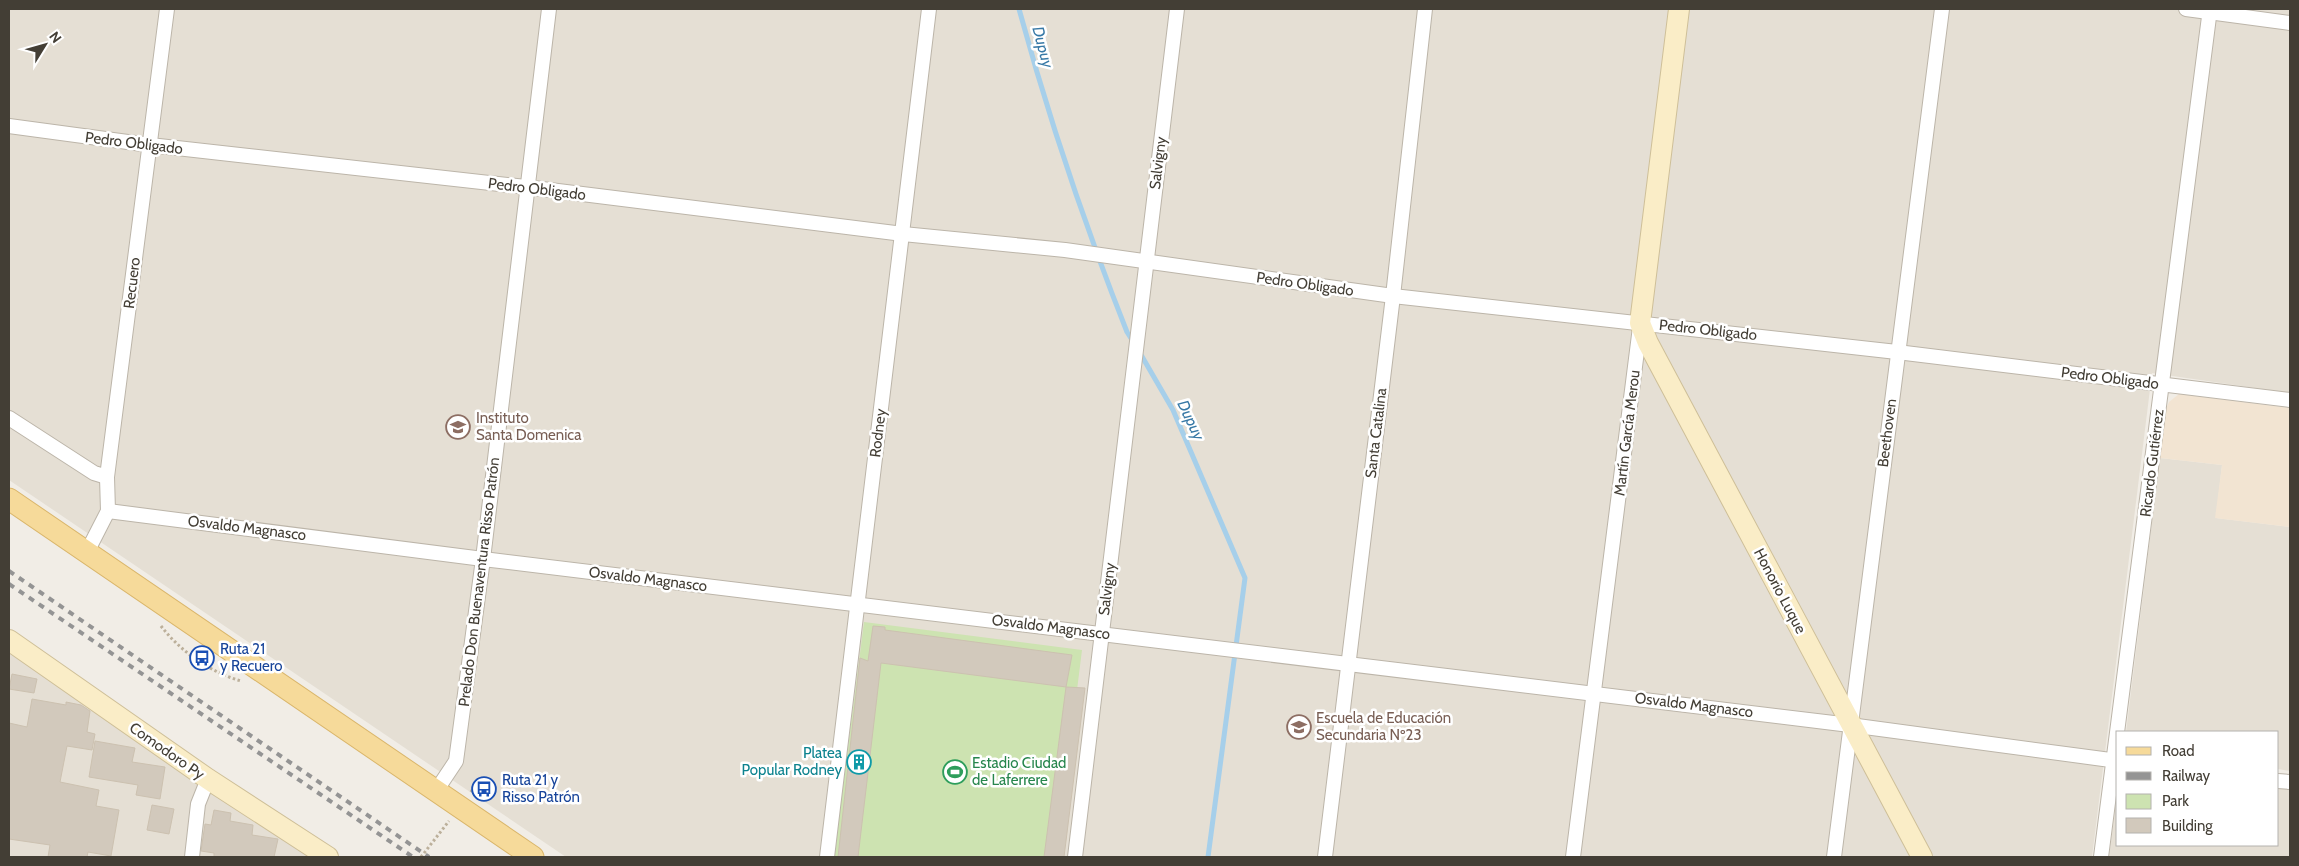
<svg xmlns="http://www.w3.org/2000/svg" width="2299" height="866" viewBox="0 0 2299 866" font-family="Cabin,sans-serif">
	<rect width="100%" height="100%" fill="#f1ede6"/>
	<g fill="#e5dfd4">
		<path d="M9,9H2290V393L2152,373L2092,857H566L9,480Z"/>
		<path d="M2160,458L2222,465L2216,518L2290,527V771L2278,769V732H2126Z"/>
		<path d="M9,652L313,857H9Z"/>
		<path d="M2118,788V845H2278V788L2290,789V855L2288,857H2109Z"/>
	</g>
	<path fill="#f2e4d2" d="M2179,394L2290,408V527L2215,518L2222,465L2160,458L2166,409L2169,402Z"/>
	<path fill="#cde3b1" d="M864,622L1082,650L1056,857H834Z"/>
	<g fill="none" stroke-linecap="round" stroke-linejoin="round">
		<g stroke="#a6cfea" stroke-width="5">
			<path d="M1019,9C1049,119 1085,226 1127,332L1134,343"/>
			<path d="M1140,353L1173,410L1245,578L1208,857"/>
		</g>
	</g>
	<g fill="#d2c9bc" stroke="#ccc1b0">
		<path d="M873,626L885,627V630L1072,655L1066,687L881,663L858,857H838L860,658L868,661Z"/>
		<path d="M12,674L37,679L34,693L9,689Z"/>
		<path d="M1066,687L1085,688L1064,857H1044Z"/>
		<path d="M32,699L66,705V702L81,705L90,711L87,732L95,734L92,750L67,746L60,782L99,790L96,806L119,810L111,856L88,852L87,857H48L50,845L9,839V723L27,727Z"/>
		<path d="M95,741L135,748L132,762L165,767L160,799L136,795L138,785L89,777Z"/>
		<path d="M152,805L174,809L169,834L147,830Z"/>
		<path d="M214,810L231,813L230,821L253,825L252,835L278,839L274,857H214V853L201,851L205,824L211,825Z"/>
	</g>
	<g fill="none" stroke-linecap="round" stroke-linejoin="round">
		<g stroke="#bcb5a9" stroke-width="16">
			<g id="street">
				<path d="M2186,9L2290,23"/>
				<path d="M9,126L150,145L526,187L903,234L1065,250L1393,296L1897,352L2290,400"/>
				<path d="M9,418L94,473L107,477"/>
				<path d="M108,511L483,559L1850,725L2118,761"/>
				<path d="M87,552L108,511L107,477L167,9"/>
				<path d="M2278,781L2290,782"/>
				<path d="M436,791L456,761L483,559L549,9"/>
				<path d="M192,857L198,804L208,779"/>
				<path d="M827,857L929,9"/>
				<path d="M1075,857L1177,9"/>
				<path d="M1325,857L1393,296L1425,9"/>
				<path d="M1573,857L1640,327"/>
				<path d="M1834,857L1942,9"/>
				<path d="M2101,857L2210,9"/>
			</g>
		</g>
		<g stroke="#cebf98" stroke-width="22">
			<g id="secondary">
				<path d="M1679,9L1640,323L1648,343L1922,857"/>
				<path d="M9,640L208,779L328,857"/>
			</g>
		</g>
		<g stroke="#dab66b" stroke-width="23">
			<path id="primary" d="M9,499L533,857"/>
		</g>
		<g stroke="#bcb09b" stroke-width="3" stroke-dasharray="2.5 2.5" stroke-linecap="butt">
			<path d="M161,626C181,652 210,672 241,681"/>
			<path d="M471,792L476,784"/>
			<path d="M421,857L449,821"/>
		</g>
		<use href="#street" stroke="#fff" stroke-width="14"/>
		<use href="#secondary" stroke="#faedc7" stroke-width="20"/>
		<use href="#primary" stroke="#f6da9a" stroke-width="21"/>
		<g stroke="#949494" stroke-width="4" stroke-dasharray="6 6" stroke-linecap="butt">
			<path d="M9,571L429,857"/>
			<path d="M9,584L413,857"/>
		</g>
	</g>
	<defs>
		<g id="school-ring" transform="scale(1.25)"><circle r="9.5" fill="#fff" stroke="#8d6e63" stroke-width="1.5"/><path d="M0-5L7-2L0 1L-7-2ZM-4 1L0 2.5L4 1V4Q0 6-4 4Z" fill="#8d6e63"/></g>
		<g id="bus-ring" transform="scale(1.25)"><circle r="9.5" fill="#fff" stroke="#1a4fb4" stroke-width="1.5"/><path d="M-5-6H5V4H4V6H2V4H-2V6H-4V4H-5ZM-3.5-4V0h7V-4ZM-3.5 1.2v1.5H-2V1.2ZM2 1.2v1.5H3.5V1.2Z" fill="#1a4fb4"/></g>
		<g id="building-ring" transform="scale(1.25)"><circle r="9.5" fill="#fff" stroke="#0f9aa8" stroke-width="1.5"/><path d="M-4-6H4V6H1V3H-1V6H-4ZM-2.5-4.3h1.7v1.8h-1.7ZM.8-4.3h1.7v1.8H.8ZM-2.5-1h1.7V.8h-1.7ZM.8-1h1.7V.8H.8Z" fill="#0f9aa8"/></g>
		<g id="stadium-ring" transform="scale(1.25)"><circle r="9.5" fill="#fff" stroke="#2e9e5b" stroke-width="1.5"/><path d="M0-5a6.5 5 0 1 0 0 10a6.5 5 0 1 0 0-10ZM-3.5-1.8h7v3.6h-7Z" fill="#2e9e5b"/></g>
	</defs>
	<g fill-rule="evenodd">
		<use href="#school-ring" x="458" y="427"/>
		<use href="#bus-ring" x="202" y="658"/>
		<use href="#school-ring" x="1299" y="727"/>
		<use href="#building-ring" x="859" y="762"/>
		<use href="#stadium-ring" x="955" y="772"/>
		<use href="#bus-ring" x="484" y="789"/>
	</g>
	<g text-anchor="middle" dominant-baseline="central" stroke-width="5" stroke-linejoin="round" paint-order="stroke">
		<g font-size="15" fill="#433e35" stroke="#fff">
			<text transform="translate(134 143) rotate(7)">Pedro Obligado</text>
			<text transform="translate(1158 163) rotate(-83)">Salvigny</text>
			<text transform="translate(537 189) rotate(7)">Pedro Obligado</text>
			<text transform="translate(132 283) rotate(-83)">Recuero</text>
			<text transform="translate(1305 284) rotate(8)">Pedro Obligado</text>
			<text transform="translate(1708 330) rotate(6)">Pedro Obligado</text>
			<text transform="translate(2110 378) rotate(7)">Pedro Obligado</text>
			<text transform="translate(878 433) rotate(-83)">Rodney</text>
			<text transform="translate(1376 433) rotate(-83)">Santa Catalina</text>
			<text transform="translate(1627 433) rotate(-83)">Martín García Merou</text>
			<text transform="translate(1887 433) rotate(-83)">Beethoven</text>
			<text transform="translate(2152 463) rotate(-83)">Ricardo Gutiérrez</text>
			<text transform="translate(247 528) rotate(7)">Osvaldo Magnasco</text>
			<text transform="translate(648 579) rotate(7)">Osvaldo Magnasco</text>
			<text transform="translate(479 582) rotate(-83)">Prelado Don Buenaventura Risso Patrón</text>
			<text transform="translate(1107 589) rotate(-83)">Salvigny</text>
			<text transform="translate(1780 591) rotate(62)">Honorio Luque</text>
			<text transform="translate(1051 627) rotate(7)">Osvaldo Magnasco</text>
			<text transform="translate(1694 705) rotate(7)">Osvaldo Magnasco</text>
			<text transform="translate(167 751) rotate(35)">Comodoro Py</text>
		</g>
		<g font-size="15" fill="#785e54" stroke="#fff" text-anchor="start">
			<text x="476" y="418">Instituto<tspan x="476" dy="17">Santa Domenica</tspan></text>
			<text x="1316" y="718">Escuela de Educación<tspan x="1316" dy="17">Secundaria Nº23</tspan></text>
		</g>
		<g font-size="15" fill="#164399" stroke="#fff" text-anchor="start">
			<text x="220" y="649">Ruta 21<tspan x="220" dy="17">y Recuero</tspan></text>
			<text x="502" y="780">Ruta 21 y<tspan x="502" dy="17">Risso Patrón</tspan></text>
		</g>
		<g font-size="15" fill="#0d838f" stroke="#fff" text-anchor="end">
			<text x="842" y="753">Platea<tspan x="842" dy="17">Popular Rodney</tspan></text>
		</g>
		<g font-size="15" fill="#27864d" stroke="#fff" text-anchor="start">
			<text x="972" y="763">Estadio Ciudad<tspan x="972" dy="17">de Laferrere</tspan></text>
		</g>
		<g font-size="16" font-style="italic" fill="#3879a6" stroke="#fff">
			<text transform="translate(1043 47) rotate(75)">Dupuy</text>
			<text transform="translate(1191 420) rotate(65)">Dupuy</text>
		</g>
	</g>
	<rect width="2299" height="866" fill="none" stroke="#433e35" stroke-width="20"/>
	<rect x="2116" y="731" width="162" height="115" fill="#ffffff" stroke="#b4b2ae"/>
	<rect x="2126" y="747" width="25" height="8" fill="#f6da9a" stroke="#b4b2ae"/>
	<text x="2162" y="756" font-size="15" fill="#433e35">Road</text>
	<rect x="2126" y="772" width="25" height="8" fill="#949494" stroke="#b4b2ae"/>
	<text x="2162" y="781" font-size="15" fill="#433e35">Railway</text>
	<rect x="2126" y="794" width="25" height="15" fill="#cde3b1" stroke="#b4b2ae"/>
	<text x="2162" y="806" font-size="15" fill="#433e35">Park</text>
	<rect x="2126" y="818" width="25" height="15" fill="#d2c9bc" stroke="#b4b2ae"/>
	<text x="2162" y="831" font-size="15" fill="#433e35">Building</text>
	<g transform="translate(45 45) rotate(53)" stroke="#ffffff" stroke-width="4" paint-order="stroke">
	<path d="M0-4L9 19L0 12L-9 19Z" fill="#433e35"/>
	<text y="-8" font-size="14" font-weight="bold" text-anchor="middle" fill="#433e35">N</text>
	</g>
</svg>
